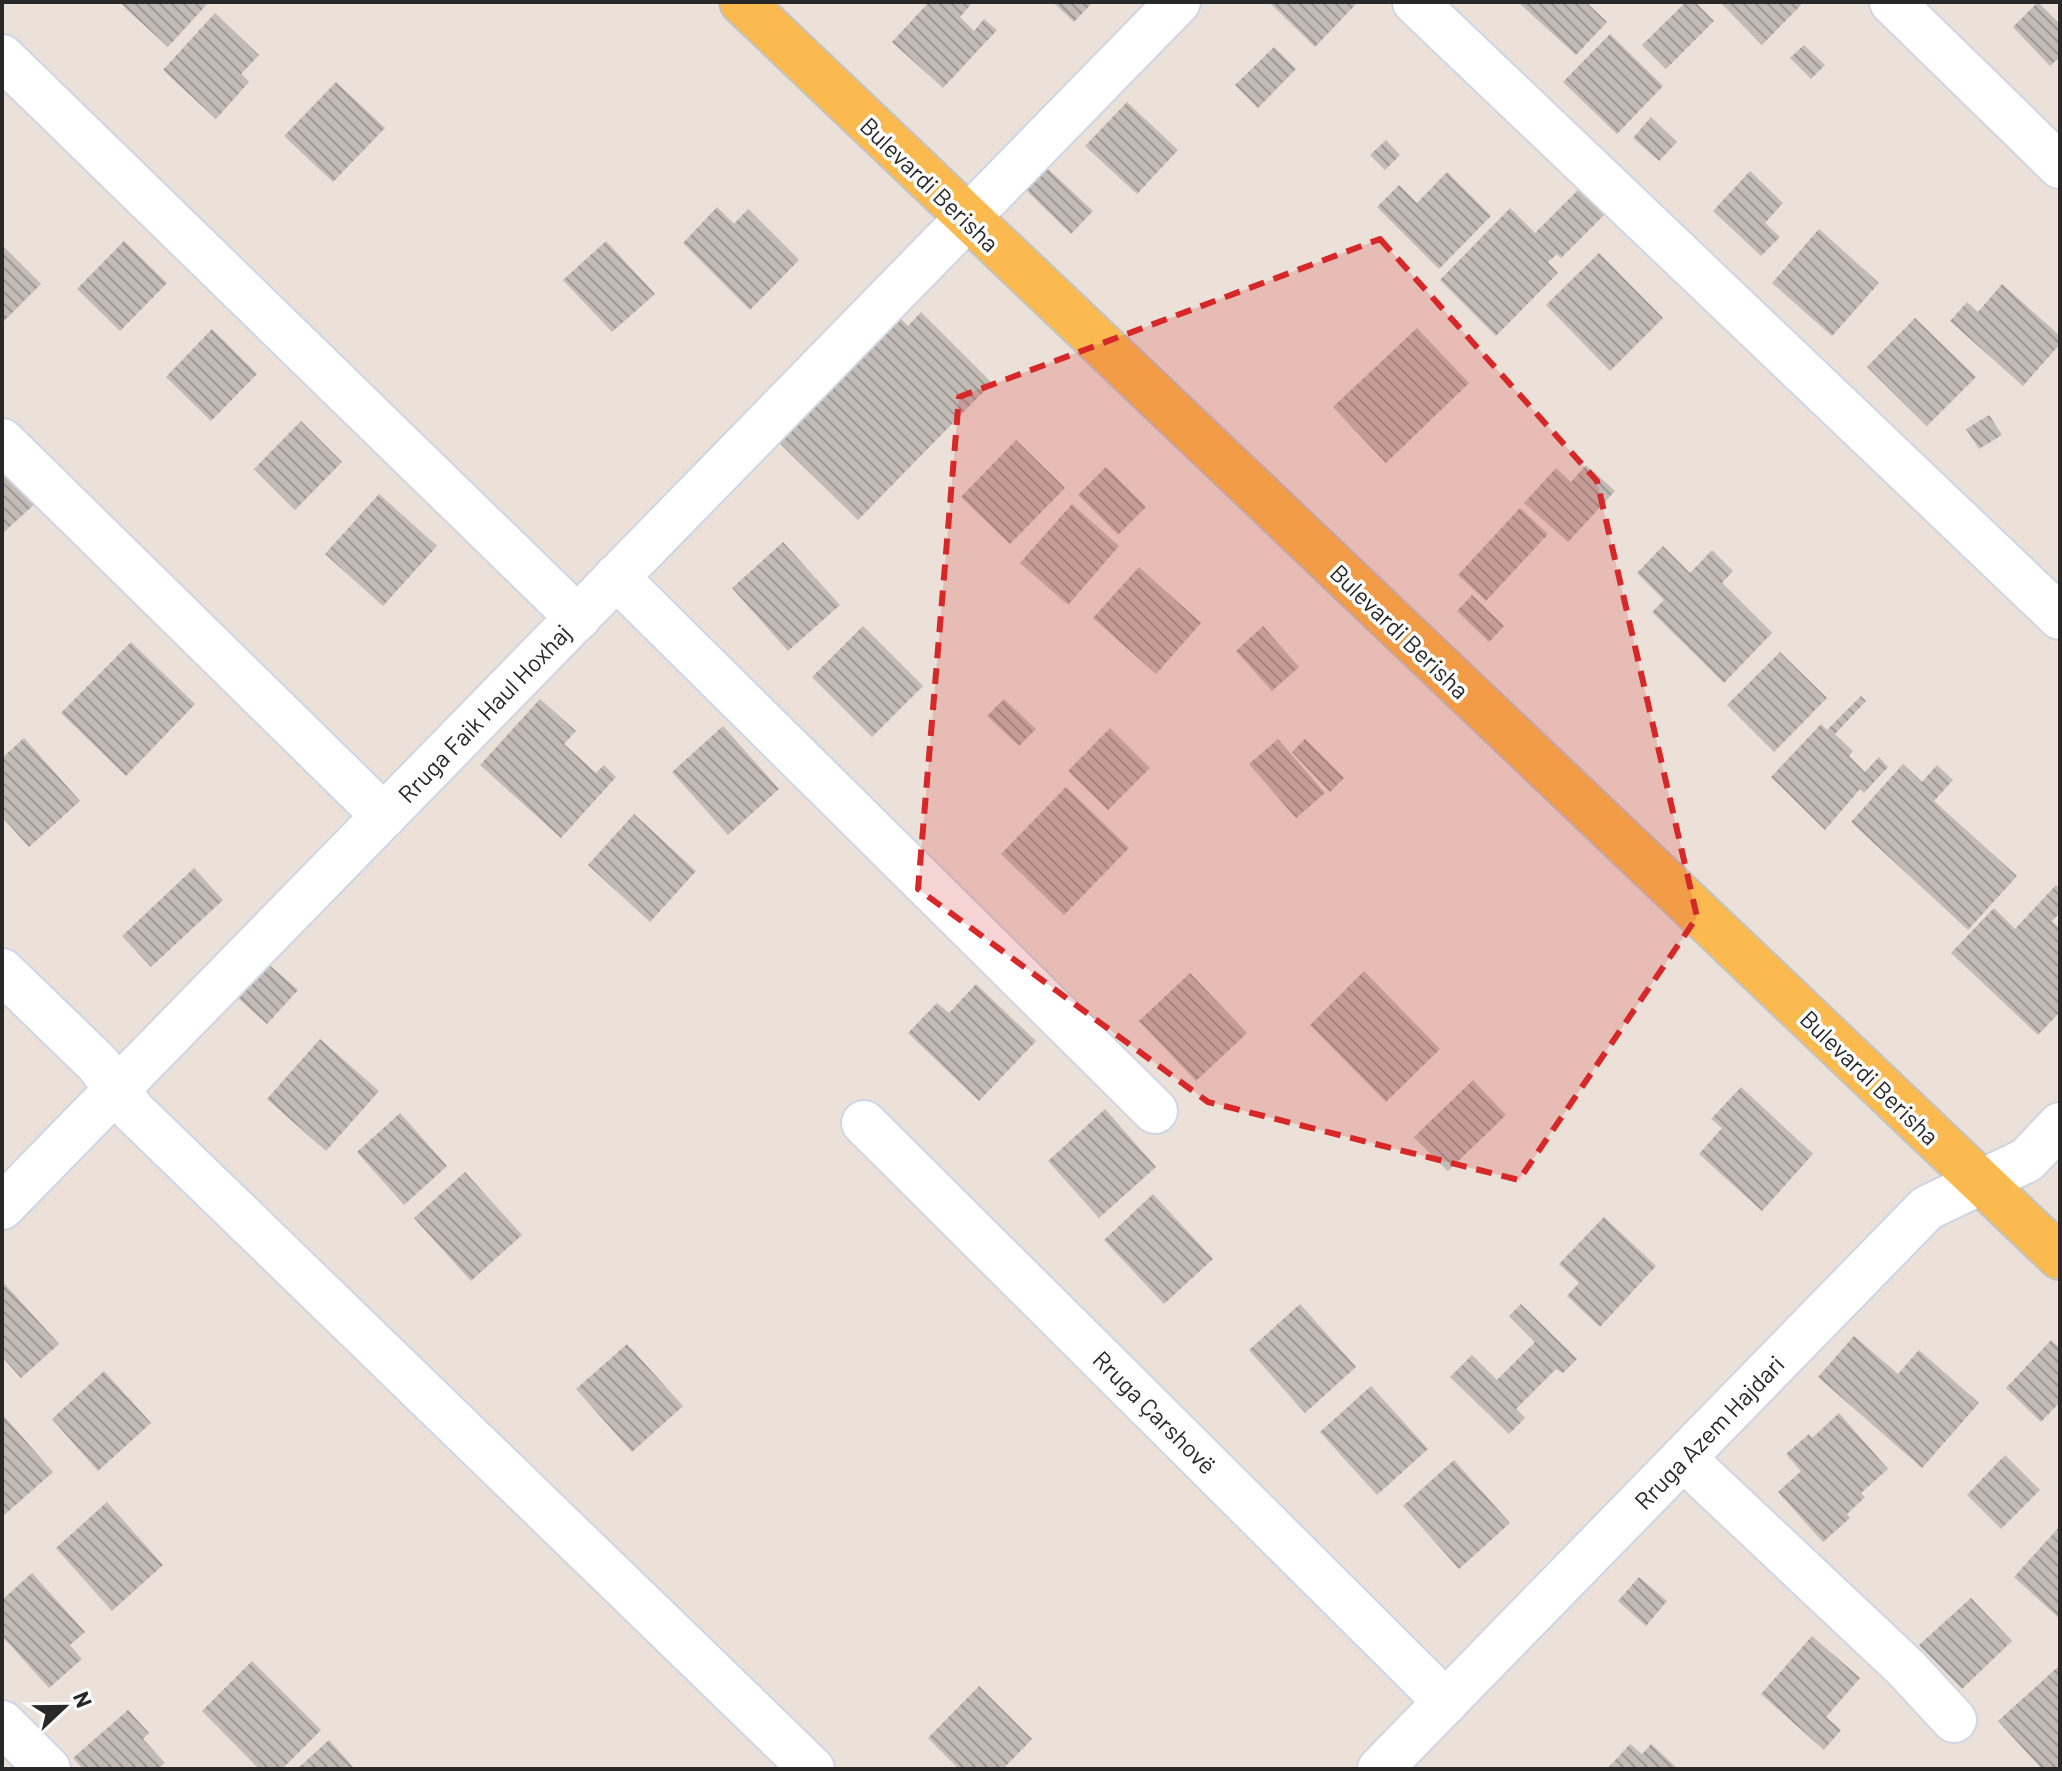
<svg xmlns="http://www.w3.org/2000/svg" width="2062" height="1771" viewBox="0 0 2062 1771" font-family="Barlow,sans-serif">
	<defs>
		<pattern id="building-back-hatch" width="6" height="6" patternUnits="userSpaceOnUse" patternTransform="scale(2)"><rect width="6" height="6" fill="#c3bbb6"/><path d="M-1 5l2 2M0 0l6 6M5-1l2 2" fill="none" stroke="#9e9894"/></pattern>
	</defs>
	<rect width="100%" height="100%" fill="#ece1d9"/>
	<g fill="url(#building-back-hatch)">
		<path d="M119,2H209L168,47Z"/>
		<path d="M929,2H973L960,17L974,31L984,19L997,30L943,88L892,42Z"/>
		<path d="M1053,2H1093L1074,22Z"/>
		<path d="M1269,2H1358L1315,47Z"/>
		<path d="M1518,2H1586L1607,22L1576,55Z"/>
		<path d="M1686,2H1695L1714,21L1666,69L1642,45Z"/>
		<path d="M1720,2H1804L1762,45Z"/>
		<path d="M2038,2L2060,24V57L2050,66L2013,27Z"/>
		<path d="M215,13L259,55L241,74L249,82L216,119L163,70Z"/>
		<path d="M1610,34L1663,86L1617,134L1563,82Z"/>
		<path d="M1804,45L1825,65L1811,79L1790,58Z"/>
		<path d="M1274,47L1296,69L1258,108L1235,85Z"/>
		<path d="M336,82L385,128L333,182L284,136Z"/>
		<path d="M1127,102L1178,150L1137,194L1085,146Z"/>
		<path d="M1651,117L1677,142L1659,161L1633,138Z"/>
		<path d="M1386,140L1400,155L1385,170L1370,155Z"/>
		<path d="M1046,167L1093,211L1071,234L1025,189Z"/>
		<path d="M1750,171L1783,203L1765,223L1780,237L1761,256L1713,211Z"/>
		<path d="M1447,172L1491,216L1439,269L1377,207L1399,185L1417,203Z"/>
		<path d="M1579,189L1605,214L1561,258L1557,254L1548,262L1558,273L1496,336L1440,280L1510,208L1535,233Z"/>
		<path d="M717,207L734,224L748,209L799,260L750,310L683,243Z"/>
		<path d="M1819,229L1879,283L1832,336L1772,283Z"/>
		<path d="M124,241L167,283L120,331L77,289Z"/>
		<path d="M606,241L655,294L612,332L563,280Z"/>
		<path d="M2,245L41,284L2,323Z"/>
		<path d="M1599,253L1663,318L1610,371L1546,305Z"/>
		<path d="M2002,284L2060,336V344L2023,386L1950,321L1967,302L1978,312Z"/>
		<path d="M888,306L908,326L921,312L992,383L858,520L766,430Z"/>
		<path d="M1915,318L1976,377L1927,426L1867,367Z"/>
		<path d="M1417,328L1469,383L1386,463L1333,407Z"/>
		<path d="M212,329L257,374L211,421L166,377Z"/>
		<path d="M1989,415L2002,435L1979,449L1966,429Z"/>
		<path d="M301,421L342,462L295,510L254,469Z"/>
		<path d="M1016,440L1065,488L1010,544L961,497Z"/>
		<path d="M2,460L39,500L2,534Z"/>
		<path d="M1586,465L1615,491L1568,542L1524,503L1556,468L1571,482Z"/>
		<path d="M1106,467L1146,507L1118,535L1078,495Z"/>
		<path d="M379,494L437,546L383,606L325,554Z"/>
		<path d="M1072,504L1119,546L1068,605L1020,563Z"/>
		<path d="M1520,508L1548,534L1486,601L1458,575Z"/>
		<path d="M783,542L840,605L788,651L732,588Z"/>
		<path d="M1663,546L1690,573L1712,550L1733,571L1722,583L1772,633L1724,683L1652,612L1664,600L1637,573Z"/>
		<path d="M1139,567L1201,623L1156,674L1093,618Z"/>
		<path d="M1472,595L1504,626L1489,642L1457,611Z"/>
		<path d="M863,626L923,686L872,737L812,677Z"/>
		<path d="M1263,626L1299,667L1272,691L1236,651Z"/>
		<path d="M131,642L195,704L126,776L61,713Z"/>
		<path d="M1780,652L1827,698L1774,752L1727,705Z"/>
		<path d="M1861,696L1866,701L1835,734L1853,751L1849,756L1865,772L1879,757L1888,767L1864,793L1860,789L1825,830L1771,777L1821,724L1827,730Z"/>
		<path d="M540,699L576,731L564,744L596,773L604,765L616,777L561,838L480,765Z"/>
		<path d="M1004,699L1036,729L1019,746L987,716Z"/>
		<path d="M723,726L779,789L728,835L672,772Z"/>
		<path d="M1110,728L1150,768L1108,810L1068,771Z"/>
		<path d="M24,738L80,801L29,847L2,817V758Z"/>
		<path d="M1278,739L1325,793L1296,818L1249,764Z"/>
		<path d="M1305,739L1344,778L1330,792L1292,752Z"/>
		<path d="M1903,764L1922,782L1937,765L1953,780L1934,801L2017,876L1968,930L1851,822Z"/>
		<path d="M1066,787L1129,848L1064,915L1001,854Z"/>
		<path d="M634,814L696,871L650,922L588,865Z"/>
		<path d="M194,868L223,900L151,967L122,936Z"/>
		<path d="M2056,885L2060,888V913L2052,921L2060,929V1012L2038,1035L1951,953L1994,908L2015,929Z"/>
		<path d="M268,964L298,990L267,1024L238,998Z"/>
		<path d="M1364,971L1440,1049L1386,1102L1310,1025Z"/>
		<path d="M1190,973L1247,1033L1196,1081L1139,1021Z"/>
		<path d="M976,984L1036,1041L979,1101L908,1033L937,1003L949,1013Z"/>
		<path d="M320,1039L379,1091L326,1151L267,1099Z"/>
		<path d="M1473,1080L1506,1115L1448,1171L1414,1137Z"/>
		<path d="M1741,1087L1813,1154L1762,1211L1699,1154L1722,1128L1711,1119Z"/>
		<path d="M1105,1109L1156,1167L1099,1218L1048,1161Z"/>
		<path d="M400,1113L447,1166L404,1205L357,1152Z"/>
		<path d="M465,1172L522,1235L471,1281L414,1218Z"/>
		<path d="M1153,1194L1213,1259L1164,1304L1104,1240Z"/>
		<path d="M1604,1217L1656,1266L1600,1327L1567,1296L1579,1283L1559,1264Z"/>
		<path d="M2,1281L59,1344L21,1378L2,1357Z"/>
		<path d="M1300,1304L1356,1367L1305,1413L1249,1350Z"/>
		<path d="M1521,1304L1577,1359L1563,1373L1556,1369L1516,1409L1525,1418L1509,1434L1450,1377L1472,1355L1497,1380L1535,1342L1509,1316Z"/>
		<path d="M1854,1336L1898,1374L1919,1350L1979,1403L1922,1468L1818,1377Z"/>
		<path d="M2051,1340L2060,1348V1402L2041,1422L2006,1388Z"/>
		<path d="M627,1344L683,1406L632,1452L576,1389Z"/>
		<path d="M104,1371L151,1423L98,1471L52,1419Z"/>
		<path d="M1371,1386L1428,1449L1377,1495L1320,1432Z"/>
		<path d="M1839,1413L1888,1469L1861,1493L1865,1497L1847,1514L1850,1518L1823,1542L1778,1492L1801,1471L1786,1454L1809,1434L1812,1438Z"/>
		<path d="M2,1414L53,1472L2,1517Z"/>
		<path d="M2005,1455L2040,1490L2001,1529L1967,1495Z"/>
		<path d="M1454,1460L1510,1523L1459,1569L1403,1506Z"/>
		<path d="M107,1502L163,1565L112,1611L56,1548Z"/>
		<path d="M2060,1526V1619L2014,1577Z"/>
		<path d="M32,1573L85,1632L70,1645L82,1659L49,1688L2,1636V1600Z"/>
		<path d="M1639,1577L1667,1601L1646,1626L1618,1601Z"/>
		<path d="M1971,1598L2012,1641L1962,1689L1919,1645Z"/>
		<path d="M1812,1636L1860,1678L1826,1717L1841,1730L1824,1750L1761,1694Z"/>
		<path d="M252,1661L321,1730L282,1769H259L202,1711Z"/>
		<path d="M2060,1665V1769H2042L1998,1721Z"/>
		<path d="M979,1686L1032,1739L1003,1769H959L928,1738Z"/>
		<path d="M128,1710L149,1733L143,1739L165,1763L158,1769H83L73,1758Z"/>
		<path d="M329,1740L355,1769H297Z"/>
		<path d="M1630,1744L1642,1754L1651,1744L1676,1767L1607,1769Z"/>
	</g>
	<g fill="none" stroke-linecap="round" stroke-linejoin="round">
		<g stroke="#ced5e3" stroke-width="48">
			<g id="minor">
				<path d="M1415,2L2060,617"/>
				<path d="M1892,2L2060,166"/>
				<path d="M2,57L578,618"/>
				<path d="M2,441L384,816"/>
				<path d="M616,577L1155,1111"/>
				<path d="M2,971L98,1064L133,1111L812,1769"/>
				<path d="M864,1123L1446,1702"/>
				<path d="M2,1207L1178,2"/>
				<path d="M1683,1458L1906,1668L1954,1720"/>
				<path d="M2,1723L48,1769"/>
				<path d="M1380,1769L1927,1208L2027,1160L2060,1125"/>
			</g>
		</g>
		<g stroke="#c3c3c3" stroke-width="48">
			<path id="major" d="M742,2L2060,1257"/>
		</g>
		<use href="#minor" stroke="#fff" stroke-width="44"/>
		<use href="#major" stroke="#faba50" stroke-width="44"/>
	</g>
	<path fill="#d62828" fill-opacity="0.2" stroke="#d62828" stroke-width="6" stroke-dasharray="16 10" stroke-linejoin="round" d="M1380,239L1597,481L1697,917L1519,1180L1208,1102L918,889L959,397Z"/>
	<g text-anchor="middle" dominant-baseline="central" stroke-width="7" stroke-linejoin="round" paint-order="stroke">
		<g font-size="24" fill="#282828" stroke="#fff">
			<text transform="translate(930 184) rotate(44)">Bulevardi Berisha</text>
			<text transform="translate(1400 631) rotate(44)">Bulevardi Berisha</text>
			<text transform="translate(484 713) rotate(-46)">Rruga Faik Haul Hoxhaj</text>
			<text transform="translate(1870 1077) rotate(44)">Bulevardi Berisha</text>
			<text transform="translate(1155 1412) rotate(45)">Rruga Çarshovë</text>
			<text transform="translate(1709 1432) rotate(-46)">Rruga Azem Hajdari</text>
		</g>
	</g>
	<rect width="2062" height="1771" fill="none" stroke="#282828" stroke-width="8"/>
	<g transform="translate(64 1707) rotate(68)" stroke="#ffffff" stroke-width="6" paint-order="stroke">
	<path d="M0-6L14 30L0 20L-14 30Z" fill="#282828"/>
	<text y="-12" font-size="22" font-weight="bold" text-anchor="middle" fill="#282828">N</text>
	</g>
</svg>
